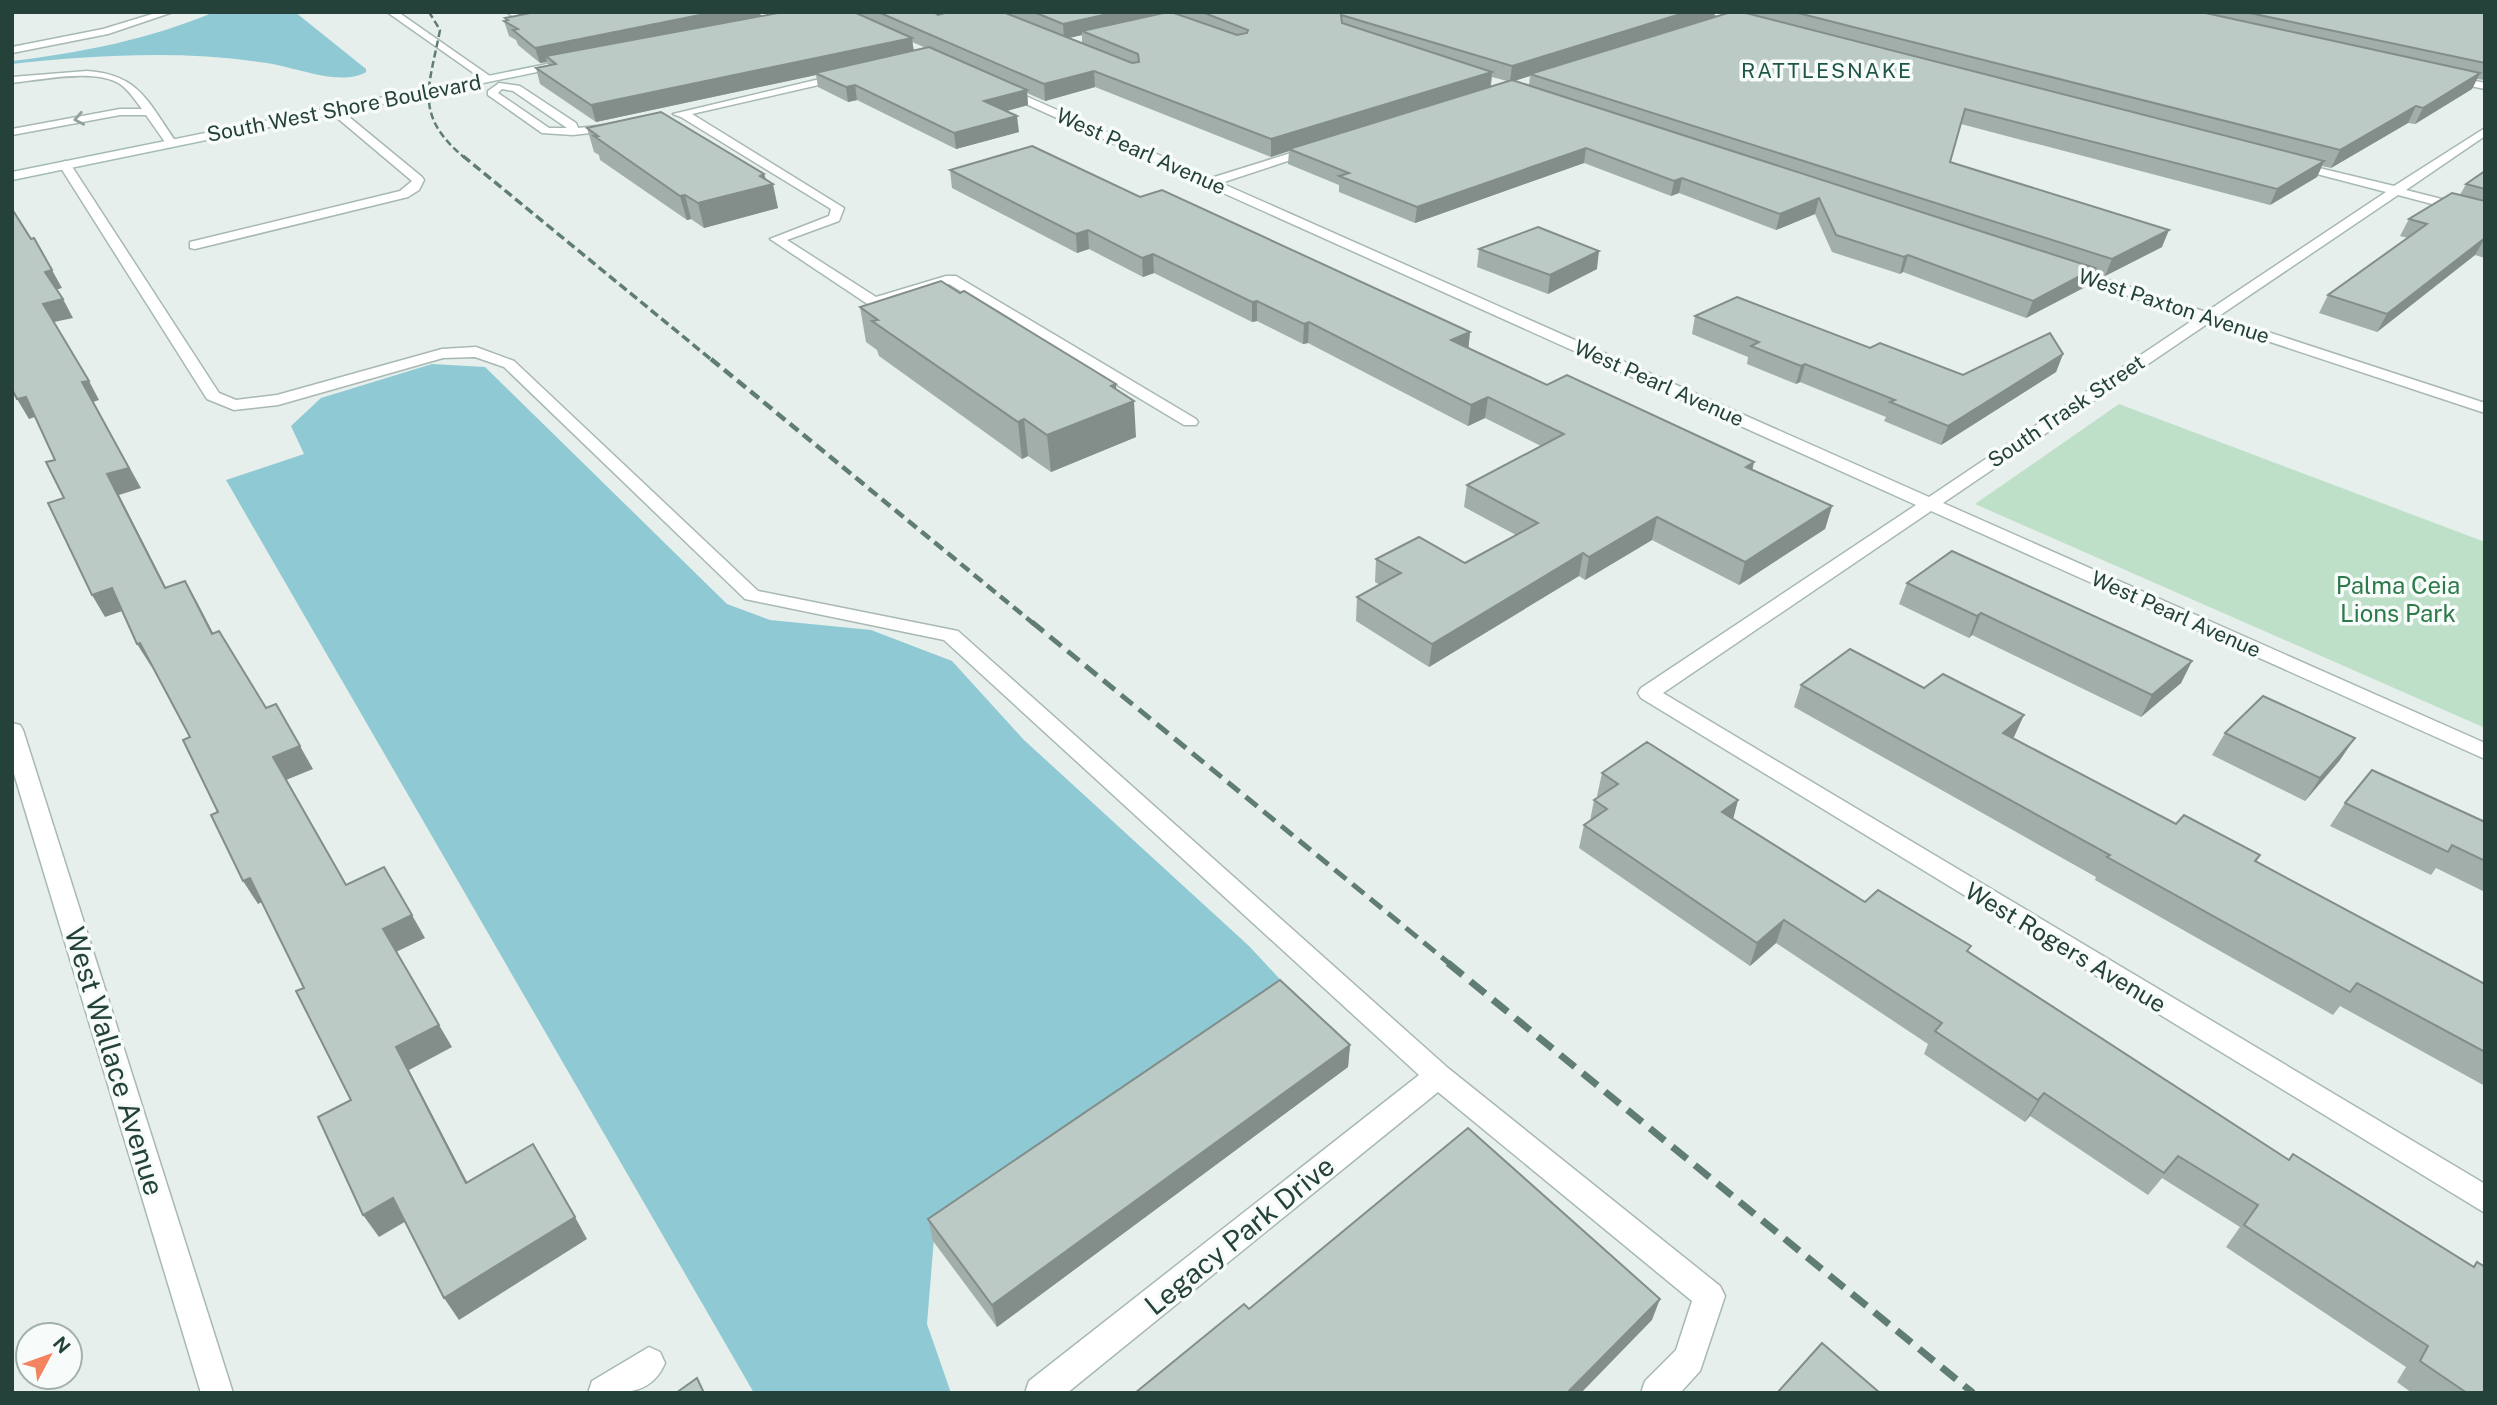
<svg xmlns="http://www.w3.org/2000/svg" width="2497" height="1405" viewBox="0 0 2497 1405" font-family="'Public Sans',sans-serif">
	<rect width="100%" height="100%" fill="#e6efeb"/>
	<path fill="#bfe0c8" d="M2119,404L2485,542V728L1975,504Z"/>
	<g fill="#8ec9d4">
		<path d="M214,12H295L366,69V72C341,87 295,67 267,63C183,50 97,55 12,64V61C80,53 151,39 214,12Z"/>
		<path d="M432,364L485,367L727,604L770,620L871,630L952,661L1024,740L1249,946L1288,988L934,1238L927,1324L951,1393H754L226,480L304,454L291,426L321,398Z"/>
	</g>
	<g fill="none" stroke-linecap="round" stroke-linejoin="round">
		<g stroke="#a8b8b2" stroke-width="3">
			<g id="lane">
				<path d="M506,12C515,12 519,16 527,17C533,19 567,12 578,12L527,24Z"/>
				<path d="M755,12H767L777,18L769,20Z"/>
				<path d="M87,71C141,75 148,103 177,143L175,145H167L146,115H120L12,135V129L120,109H142C135,100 129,90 120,84C94,68 41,80 12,83V77Z"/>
				<path d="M845,73L849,74V78L692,114L844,208L839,221L787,240L876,297L946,276H956L1196,419L1198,422L1196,425H1184L949,284L879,305H869L770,239L829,216L831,209L681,117L673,114Z"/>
				<path d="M499,83L520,86L576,123L578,128L616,124L622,127L616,130L573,135L542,133L488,95V91ZM502,89L513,91L567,128H549L498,93Z"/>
				<path d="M329,107H337L422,177L424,180L419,190L408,197L195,249L190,248V242L400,191L412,181L329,111Z"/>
			</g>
		</g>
		<g stroke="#a8b8b2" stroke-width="3">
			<g id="street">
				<path d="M159,12H173L108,34L12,53V47L103,29Z"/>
				<path d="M387,12H398L494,79L485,81Z"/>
				<path d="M1706,12H1722L1753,22L1748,25Z"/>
				<path d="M2446,75L2485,83V89L2442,80V76Z"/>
				<path d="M997,87H1005L1211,178L1310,147H1318V151L1221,183L1929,497L2196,318L2059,273V267H2069L2206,312L2386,192L2290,167V161L2394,186L2485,128V136L2406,190L2485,210V218L2398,195L2219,316L2485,403V413L2210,322L1943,503L2485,743V759L1931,511L1663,693L2485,1184V1213L1641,698L1638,693L1641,688L1916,505L997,91Z"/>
				<path d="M65,161L71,165L219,393L236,400L277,395L442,349L476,347L514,361L758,591L958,631L1448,1068L1720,1286L1725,1296L1700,1371L1680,1393H1641L1645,1381L1676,1350L1692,1301L1438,1092L1067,1393H1025L1029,1381L1419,1075L944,640L745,599L504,367L475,357L443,358L278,405L234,410L207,399L59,165Z"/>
				<path d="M12,723L20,725L23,730L233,1393H201L12,767Z"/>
				<path d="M649,1347L660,1352L665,1363C651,1397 619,1393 588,1393L592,1381Z"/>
			</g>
		</g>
		<g stroke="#a4bbb3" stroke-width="3">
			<path id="secondary" d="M562,61L567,64L566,66L12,180V172Z"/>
		</g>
		<use href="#lane" fill="#fff" fill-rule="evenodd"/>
		<use href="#street" fill="#fff" fill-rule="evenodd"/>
		<use href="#secondary" fill="#fff" fill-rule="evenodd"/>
		<path stroke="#5f7d75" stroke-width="2.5" stroke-dasharray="7 3.5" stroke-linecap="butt" d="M429,12L440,30C429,88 413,115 465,158"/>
		<path stroke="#5f7d75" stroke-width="3.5" stroke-dasharray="9 4.5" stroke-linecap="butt" d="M463,156L713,361"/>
		<path stroke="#5f7d75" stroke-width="4.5" stroke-dasharray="11 6" stroke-linecap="butt" d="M711,359L1034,624"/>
		<path stroke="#5f7d75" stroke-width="5" stroke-dasharray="15 8" stroke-linecap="butt" d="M1032,622L1450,964"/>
		<path stroke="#5f7d75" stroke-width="7" stroke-dasharray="19 10" stroke-linecap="butt" d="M1448,963L1973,1393"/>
	</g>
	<g fill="#a1aea9" fill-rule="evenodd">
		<path d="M535,12H760L761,16L775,14L772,12H1156L1153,14V15L1165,13L1163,12H1715L1714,17L1731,12H2485V80L2477,79L2472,89L2415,124L2408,123L2331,168L2322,166L2317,177L2270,205L1961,124L1950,162L2162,247L2105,276L2094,273L2089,285L2026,318L1903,272L1900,274L1832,252L1815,214L1776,230L1679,193L1671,196L1584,163L1415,223L1339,192V185L1288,164L1289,151L1271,157L1095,87L1045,101L1027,93L1028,105L1006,111L1019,132L956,149L857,100L848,102L818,87L816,75L596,122L540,84L536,68L549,66L547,62L540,63L518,45L516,40L509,36L504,21L506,20L505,18ZM1082,35V44L1069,38ZM912,42L926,48L914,50ZM1530,76L1529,85L1515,81ZM1492,77L1507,81L1491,86Z"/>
		<path d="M587,128L764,174L778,208L704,228L691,219L687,220L600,160L599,155L594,152Z"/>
		<path d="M950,170L1140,197L1470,332L1468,348L1547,385L1754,462L1752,470L1832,506L1825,529L1739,585L1652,540L1585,580L1579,576L1429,667L1356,621L1357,597L1380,585L1375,582L1376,559L1465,563L1516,535L1464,507L1467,485L1541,446L1485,418L1468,426L1308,343L1303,344L1257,321L1252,322L1154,273L1143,277L1089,249L1077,253L952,188Z"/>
		<path d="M2485,171V258L2475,255L2377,332L2319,313L2328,295L2408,238L2400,236L2409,219L2460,195L2466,184Z"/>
		<path d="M1479,249L1597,269L1548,294L1477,267Z"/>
		<path d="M860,307L1116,390L1136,437L1051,472L1028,456L1022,459L879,356L877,350L866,342Z"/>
		<path d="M1695,316L1870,348L1963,375L2063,354L2056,372L1941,445L1884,421L1886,417L1800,382L1796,384L1747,364L1748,357L1692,334Z"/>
		<path d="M1907,583L2192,661L2181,683L2141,717L1972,635L1969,638L1899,604Z"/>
		<path d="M1801,685L2013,738L2176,824L2256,862L2485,984V1086L2340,1006L2333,1015L2095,880L2096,877L1794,707Z"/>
		<path d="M2225,733L2340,760L2305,801L2212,755Z"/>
		<path d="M1602,773L1738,800L1733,819L1865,902L1969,952L2288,1160L2473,1266L2477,1262L2485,1393H2412L2397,1382L2406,1367L2226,1247L2240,1227L2162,1178L2148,1195L2030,1116L2025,1122L1924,1054L1928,1044L1776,943L1750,966L1579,848L1584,825L1590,821L1594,800L1599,797L1597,796Z"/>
		<path d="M2345,803L2485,822V892L2436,868L2431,875L2330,826Z"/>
		<path d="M1350,1045L1348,1067L997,1327L933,1241L928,1219Z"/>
	</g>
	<g fill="#838d89">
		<path d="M715,12H760L761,19L546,56L547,62L540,63L535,48Z"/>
		<path d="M1117,12H1156L1153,14V19L1082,31V35L1064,39L1063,24Z"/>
		<path d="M1687,12H1715L1714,18L1530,74V76L1510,82L1512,66Z"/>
		<path d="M912,38L914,54L815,73L816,75L596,122L591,105Z"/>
		<path d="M1094,71L1095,87L1045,101L1044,84Z"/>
		<path d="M1492,72L1490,88L1289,149V151L1271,157V139Z"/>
		<path d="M2480,73L2472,89L2415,124L2423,108Z"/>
		<path d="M855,85L857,100L848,102L846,87Z"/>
		<path d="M1027,90L1028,105L986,117L984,101Z"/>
		<path d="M2416,106L2408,123L2331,168L2340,150Z"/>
		<path d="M1017,116L1019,132L956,149L954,133Z"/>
		<path d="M1586,148L1584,163L1415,223L1417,207Z"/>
		<path d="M2324,161L2317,177L2270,205L2277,189Z"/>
		<path d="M764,174L767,186L773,184L778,208L704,228L698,203Z"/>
		<path d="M1682,178L1679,193L1671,196L1674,181Z"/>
		<path d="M685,195L691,219L687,220L680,196Z"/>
		<path d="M1819,198L1815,214L1776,230L1780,214Z"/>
		<path d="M1088,230L1089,249L1077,253L1076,234Z"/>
		<path d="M2169,230L2162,247L2105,276L2112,259Z"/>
		<path d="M2485,238L2475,255L2377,332L2387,314Z"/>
		<path d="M1599,251L1597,269L1548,294L1550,275Z"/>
		<path d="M1153,254L1154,273L1143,277L1142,258Z"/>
		<path d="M1908,255L1903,272L1900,274L1904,257Z"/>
		<path d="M2095,268L2089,285L2026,318L2033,301Z"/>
		<path d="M52,270L62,288L55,290L45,272Z"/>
		<path d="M63,299L73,318L54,322L43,304Z"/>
		<path d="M1257,301V321L1252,322V302Z"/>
		<path d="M1309,322L1308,343L1303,344L1304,324Z"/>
		<path d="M1470,332L1468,353L1451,340Z"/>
		<path d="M2063,354L2056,372L1941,445L1948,426Z"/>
		<path d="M1805,364L1800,382L1796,384L1801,366Z"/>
		<path d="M89,381L99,400L93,402L141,488L119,495L177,609L165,588L107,474L82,382Z"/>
		<path d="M1116,384L1117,407L1134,401L1136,437L1051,472L1047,435L1111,386Z"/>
		<path d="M26,397L38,416L29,419L17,399Z"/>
		<path d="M1488,397L1485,418L1468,426L1471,405Z"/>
		<path d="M1024,419L1028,456L1022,459L1018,422Z"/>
		<path d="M1754,462L1749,484L1746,467Z"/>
		<path d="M1832,506L1825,529L1739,585L1745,562Z"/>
		<path d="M1657,517L1652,540L1585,580L1589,557Z"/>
		<path d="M1583,553L1579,576L1429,667L1432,644Z"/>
		<path d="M185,581L197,602L225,656L212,634Z"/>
		<path d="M112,588L125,610L105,617L92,595Z"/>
		<path d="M1981,613L1972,635L1969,638L1977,616Z"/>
		<path d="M140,643L154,665L151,666L137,644Z"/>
		<path d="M2192,661L2181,683L2141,717L2152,695Z"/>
		<path d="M2024,715L2014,737L1993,755L2003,733Z"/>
		<path d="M2355,738L2340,760L2305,801L2320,778Z"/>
		<path d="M300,746L313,769L286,780L273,757Z"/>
		<path d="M1738,800L1732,823L1722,812Z"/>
		<path d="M250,878L264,901L258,904L243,881Z"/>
		<path d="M412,915L425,938L396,952L383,929Z"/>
		<path d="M1784,920L1776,943L1750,966L1757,943Z"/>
		<path d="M439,1025L452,1047L409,1070L479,1205L466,1183L396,1047Z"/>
		<path d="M1350,1045L1348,1067L997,1327L992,1305Z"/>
		<path d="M2044,1093L2030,1116L2025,1122L2038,1100Z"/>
		<path d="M393,1198L408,1220L379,1237L363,1215Z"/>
		<path d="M575,1217L587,1239L459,1320L444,1298Z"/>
		<path d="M1660,1299L1652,1320L1581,1393H1567Z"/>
	</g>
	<g fill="#bbcac4" stroke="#838d89" stroke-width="2">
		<path d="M535,12H715L535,48L513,30L518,29L504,21L508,20L505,18Z"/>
		<path d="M783,12H854L912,38L591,105L536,68L556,64L546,56Z"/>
		<path d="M878,12H934L938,15L948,12H1003L1132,63L1139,62L1138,54L1082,31L1168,12H1171L1237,35L1247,33L1248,30L1202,12H1687L1512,66L1341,15L1342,23L1492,72L1271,139L1094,71L1044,84Z"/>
		<path d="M1034,12H1117L1063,24Z"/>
		<path d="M1731,12H1742L2324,161L2277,189L1965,109L1950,162L2169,230L2112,259L1530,74Z"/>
		<path d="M1794,12H2201L2480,73L2423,108L2416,106L2340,150Z"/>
		<path d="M2245,12H2485V63Z"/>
		<path d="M929,47L1027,90L984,101L1017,116L954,133L855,85L846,87L815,73Z"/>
		<path d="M1512,80L2095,268L2033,301L1908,255L1904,257L1836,235L1819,198L1780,214L1682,178L1674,181L1586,148L1417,207L1339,176L1349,173L1289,149Z"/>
		<path d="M661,112L764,174L760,176L773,184L698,203L685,195L680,196L594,136H598L587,128Z"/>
		<path d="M1032,146L1140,197L1162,190L1470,332L1451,340L1547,385L1567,375L1754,462L1746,467L1832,506L1745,562L1657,517L1589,557L1583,553L1432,644L1357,597L1401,573L1376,559L1419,537L1465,563L1538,523L1467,485L1564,434L1488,397L1471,405L1309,322L1304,324L1257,301L1252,302L1153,254L1142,258L1088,230L1076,234L950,170Z"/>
		<path d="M2485,171V189L2466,184Z"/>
		<path d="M2452,193L2485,201V238L2387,314L2328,295L2427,224L2409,219Z"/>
		<path d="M12,209L31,239L34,238L52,270L45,272L63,299L43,304L89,381L82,382L129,468L107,474L165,588L185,581L212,634L219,631L266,708L276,704L300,746L273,757L346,885L384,867L412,915L383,929L439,1025L396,1047L466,1183L533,1144L575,1217L444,1298L393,1198L363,1215L318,1117L351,1100L296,991L304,988L250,878L243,881L211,815L218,812L183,740L190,737L140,643L137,644L112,588L92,595L48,503L64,498L46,462L55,460L26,397L17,399L12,389Z"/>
		<path d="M1538,227L1599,251L1550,275L1479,249Z"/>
		<path d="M941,281L960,293L964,291L1116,384L1111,386L1134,401L1047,435L1024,419L1018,422L872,321L878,320L860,307Z"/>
		<path d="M1737,297L1870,348L1880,343L1963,375L2050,333L2063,354L1948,426L1890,402L1895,400L1805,364L1801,366L1751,346L1759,342L1695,316Z"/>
		<path d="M1952,551L2192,661L2152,695L1981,613L1977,616L1907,583Z"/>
		<path d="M1850,649L1924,688L1943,674L2024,715L2003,733L2176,824L2184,815L2260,855L2255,861L2485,984V1052L2357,983L2350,992L2107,857L2110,855L1801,685Z"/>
		<path d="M2263,696L2355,738L2320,778L2225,733Z"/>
		<path d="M1647,742L1738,800L1722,812L1865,902L1878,890L1971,946L1967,951L2289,1160L2293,1154L2474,1267L2477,1262L2485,1267V1393H2467L2420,1361L2428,1346L2244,1225L2258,1205L2178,1156L2164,1173L2044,1093L2038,1100L1935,1031L1942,1023L1784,920L1757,943L1584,825L1607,809L1594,800L1618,784L1602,773Z"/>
		<path d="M2372,770L2485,822V861L2452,845L2448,852L2345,803Z"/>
		<path d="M1280,980L1350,1045L992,1305L928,1219Z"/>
		<path d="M1468,1128L1660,1299L1567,1393H1135L1244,1304L1249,1309Z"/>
		<path d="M1822,1343L1880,1393H1777Z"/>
		<path d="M697,1378L704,1393H676Z"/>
	</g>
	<defs><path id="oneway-chevron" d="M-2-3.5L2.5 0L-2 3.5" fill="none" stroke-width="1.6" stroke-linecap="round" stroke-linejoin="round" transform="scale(1.75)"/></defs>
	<use stroke="#92a09c" href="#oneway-chevron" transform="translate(79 119) rotate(169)"/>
	<g text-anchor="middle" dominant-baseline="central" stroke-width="7" stroke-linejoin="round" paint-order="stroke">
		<g font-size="21" letter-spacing="2" fill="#1f5548" stroke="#f7fbf9">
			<text x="1827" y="70">RATTLESNAKE</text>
		</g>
		<g font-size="21" fill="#24423a" stroke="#f7fbf9">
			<text transform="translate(344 108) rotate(-11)">South West Shore Boulevard</text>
			<text transform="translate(1141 151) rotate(24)">West Pearl Avenue</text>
			<text transform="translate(2174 306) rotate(18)">West Paxton Avenue</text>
			<text transform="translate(1659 383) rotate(24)">West Pearl Avenue</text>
			<text transform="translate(2066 411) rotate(-34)">South Trask Street</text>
			<text transform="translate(2176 614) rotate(24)">West Pearl Avenue</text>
		</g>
		<g font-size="24" fill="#2d7a4b" stroke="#f7fbf9">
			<text x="2398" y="585">Palma Ceia<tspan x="2398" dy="28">Lions Park</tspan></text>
		</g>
		<g font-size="24" fill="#24423a" stroke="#f7fbf9">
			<text transform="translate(2066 947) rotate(31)">West Rogers Avenue</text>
		</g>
		<g font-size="28" fill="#24423a" stroke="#f7fbf9">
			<text transform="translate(115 1061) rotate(73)">West Wallace Avenue</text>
			<text transform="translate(1239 1235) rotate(-39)">Legacy Park Drive</text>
		</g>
	</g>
	<rect width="2497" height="1405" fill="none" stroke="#24423a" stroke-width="28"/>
	<g transform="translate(49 1356) rotate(49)"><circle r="33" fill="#f7fbf9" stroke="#a3b1ad" stroke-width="2"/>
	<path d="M0-5L12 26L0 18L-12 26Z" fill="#f4845f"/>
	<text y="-10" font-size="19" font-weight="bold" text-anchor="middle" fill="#24423a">N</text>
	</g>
</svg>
